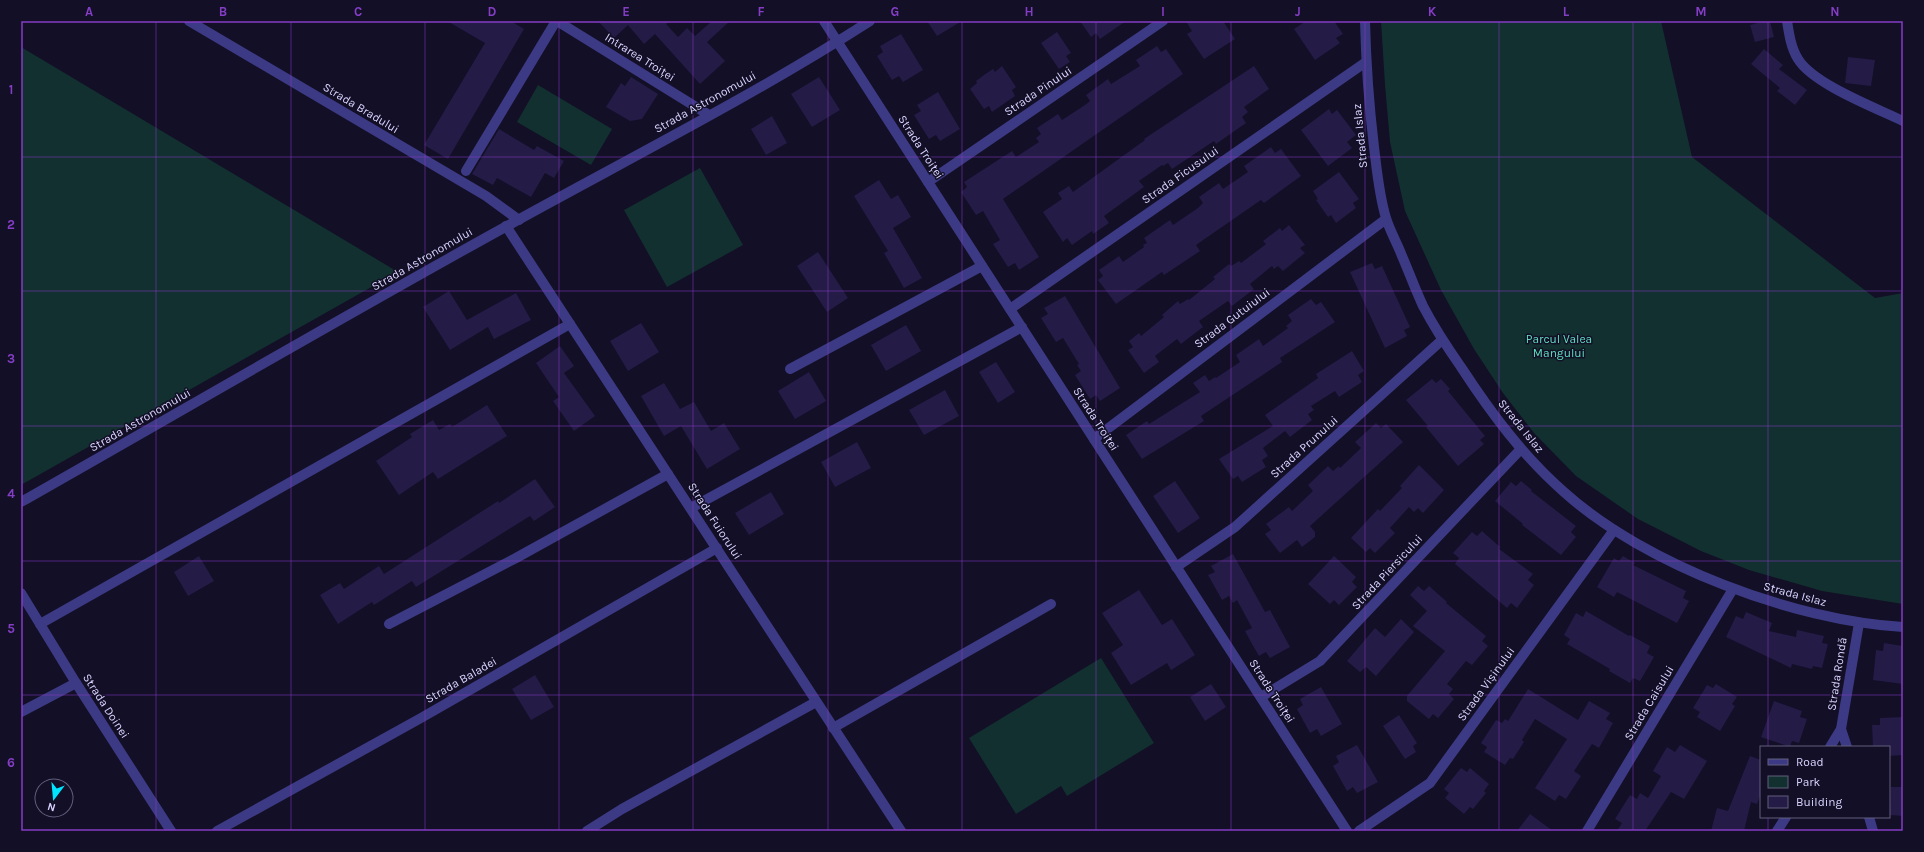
<svg xmlns="http://www.w3.org/2000/svg" width="1924" height="852" viewBox="0 0 1924 852" font-family="Karla,sans-serif">
	<rect width="100%" height="100%" fill="#130f26"/>
	<g fill="#12302f">
		<path d="M1381,21H1661L1692,157L1875,298L1903,293V604L1822,591L1749,570L1701,551L1638,519L1576,476L1534,433L1503,393L1474,349L1441,290L1405,211L1390,142L1385,85Z"/>
		<path d="M21,47L398,272L21,485Z"/>
		<path d="M538,85L612,129L591,165L517,122Z"/>
		<path d="M700,168L743,245L667,287L624,210Z"/>
		<path d="M1101,658L1154,743L1067,796L1061,786L1016,814L969,738Z"/>
	</g>
	<g fill="#241b47">
		<path d="M447,21H511L524,29L448,159L424,145L485,43Z"/>
		<path d="M598,21H670L666,24L678,37L687,28L695,36L712,21H730L707,42L725,61L700,84L655,34L644,44L628,25L614,38Z"/>
		<path d="M927,21H962L937,36Z"/>
		<path d="M1080,21H1126L1100,39L1096,33L1091,37Z"/>
		<path d="M1186,21H1223L1235,39L1204,59L1187,34L1192,31Z"/>
		<path d="M1306,21H1334L1343,34L1336,38L1340,43L1315,60L1294,29Z"/>
		<path d="M1765,21H1770L1774,37L1755,42L1750,25Z"/>
		<path d="M1057,32L1071,53L1066,56L1070,62L1059,69L1041,43Z"/>
		<path d="M901,34L923,70L903,82L899,76L892,80L877,56L883,52L880,46Z"/>
		<path d="M1157,46L1161,52L1166,49L1183,74L1003,199L1039,257L1019,270L1015,263L1008,267L993,244L1000,240L983,211L976,215L961,192L967,187L964,182L1012,151L1016,157L1039,142L1036,138L1041,134L1037,128L1058,114L1062,120L1085,105L1090,101L1086,95L1108,79L1111,84L1140,66L1136,60Z"/>
		<path d="M1764,49L1783,65L1779,69L1807,90L1795,105L1777,91L1780,88L1751,64Z"/>
		<path d="M1848,57L1875,60L1871,86L1845,83Z"/>
		<path d="M1002,66L1016,87L1012,90L1015,96L992,112L989,106L984,109L970,89L977,83L976,81L984,75L993,69L995,72Z"/>
		<path d="M1254,66L1269,89L1244,107L1248,112L1242,117L1246,123L1216,144L1214,141L1172,169L1168,163L1163,166L1162,165L1139,181L1144,187L1104,216L1109,223L1093,234L1092,231L1072,245L1067,238L1063,242L1043,212L1062,199L1058,193L1069,186L1073,192L1145,140L1144,139Z"/>
		<path d="M631,77L658,94L642,119L630,121L606,107L621,83L625,86Z"/>
		<path d="M819,77L840,110L812,127L791,94Z"/>
		<path d="M938,92L960,129L940,141L936,135L929,139L914,115L921,111L917,105Z"/>
		<path d="M1329,109L1332,114L1337,110L1356,135L1347,142L1352,148L1328,166L1301,130Z"/>
		<path d="M772,116L787,143L766,155L751,129Z"/>
		<path d="M499,129L534,150L537,146L564,161L554,178L545,173L531,197L497,178L493,185L472,174Z"/>
		<path d="M1271,147L1275,153L1281,149L1301,176L1264,203L1261,200L1196,245L1200,251L1164,275L1162,272L1116,304L1098,280L1103,276L1099,270L1119,256L1123,262L1144,247L1143,245L1147,243L1144,238L1170,220L1173,225L1198,208L1203,203L1199,197L1219,183L1223,189L1248,172L1244,166Z"/>
		<path d="M1339,172L1359,199L1353,203L1356,208L1336,223L1331,215L1328,217L1316,200L1318,199L1313,191Z"/>
		<path d="M879,180L891,199L898,195L911,217L893,228L922,278L904,288L884,253L888,251L854,196Z"/>
		<path d="M1289,225L1305,245L1300,248L1305,253L1283,271L1278,266L1274,269L1272,266L1250,284L1254,289L1232,306L1228,301L1199,321L1203,327L1181,344L1177,339L1155,356L1159,362L1144,373L1128,350L1133,347L1129,341L1139,333L1141,336L1164,317L1162,315L1178,301L1180,304L1188,299L1189,300L1215,279L1213,277L1229,264L1231,266L1239,261L1241,263L1266,244L1263,241L1280,228L1282,231Z"/>
		<path d="M818,252L848,298L827,312L797,266Z"/>
		<path d="M1372,263L1375,269L1382,266L1410,327L1404,330L1407,336L1385,348L1350,272Z"/>
		<path d="M449,291L467,320L516,293L531,320L494,339L488,327L450,350L423,307Z"/>
		<path d="M1065,296L1120,388L1100,401L1096,395L1090,399L1075,375L1081,371L1077,365L1079,364L1063,338L1056,342L1041,318L1048,314L1044,308Z"/>
		<path d="M1311,299L1316,305L1321,302L1335,322L1280,358L1282,362L1201,416L1204,421L1142,459L1126,435L1147,421L1149,424L1200,392L1193,383L1205,375L1209,381L1215,377L1216,378L1240,362L1236,355L1259,339L1263,346L1288,328L1286,326L1292,321L1288,315Z"/>
		<path d="M641,323L659,352L628,371L610,341Z"/>
		<path d="M906,325L921,351L886,371L871,345Z"/>
		<path d="M560,346L574,366L564,373L595,416L574,431L553,401L559,397L536,363Z"/>
		<path d="M1352,351L1364,371L1358,375L1362,382L1339,397L1335,391L1311,406L1314,410L1308,414L1312,420L1290,437L1285,431L1263,448L1268,456L1262,460L1266,467L1242,482L1238,476L1233,479L1219,459L1273,426L1265,415L1318,378L1316,374Z"/>
		<path d="M996,362L1015,392L998,403L979,372Z"/>
		<path d="M809,372L826,401L795,419L778,391Z"/>
		<path d="M1432,379L1436,383L1441,379L1450,389L1448,391L1485,436L1480,440L1484,444L1458,466L1426,427L1428,426L1406,400Z"/>
		<path d="M664,383L680,409L694,402L711,431L724,423L740,449L707,469L681,426L664,436L641,396Z"/>
		<path d="M945,390L959,416L924,435L909,410Z"/>
		<path d="M487,405L507,436L438,479L433,472L399,495L376,461L412,437L410,434L433,420L439,430L450,424L452,427Z"/>
		<path d="M1376,423L1381,428L1386,424L1403,442L1310,526L1315,532V537L1302,547L1297,540L1280,553L1265,534L1271,530L1266,524L1289,507L1292,511L1313,491L1308,485L1328,466L1333,471L1339,466L1340,468L1361,448L1355,442Z"/>
		<path d="M857,442L871,468L835,487L821,462Z"/>
		<path d="M1419,465L1444,490L1423,513L1418,508L1414,512L1409,507L1390,528L1395,533L1375,553L1370,548L1366,552L1351,538L1378,509L1380,511L1402,488L1400,486Z"/>
		<path d="M535,479L555,507L534,521L530,516L416,587L412,581L374,605L372,602L338,624L320,595L340,583L344,589L379,566L384,574L498,501L499,503Z"/>
		<path d="M1175,481L1200,518L1178,533L1153,496Z"/>
		<path d="M1521,481L1532,490L1531,491L1576,526L1571,532L1576,537L1561,555L1522,525L1523,524L1495,501L1511,482L1516,486Z"/>
		<path d="M771,492L784,514L749,535L735,513Z"/>
		<path d="M1482,531L1500,547L1499,549L1533,574L1528,580L1534,585L1517,608L1511,603L1507,608L1455,564L1459,558L1453,553L1472,532L1477,536Z"/>
		<path d="M1233,554L1265,612L1270,610L1290,647L1270,658L1266,652L1259,656L1252,644L1245,631L1252,628L1237,600L1233,603L1229,596L1222,600L1208,575L1215,572L1211,566Z"/>
		<path d="M199,556L214,581L188,596L174,572Z"/>
		<path d="M1334,556L1356,577L1352,582L1357,587L1339,605L1334,600L1330,604L1308,584Z"/>
		<path d="M1623,556L1635,563L1633,565L1686,591L1683,598L1689,601L1677,623L1617,592L1614,597L1597,587L1614,558L1619,561Z"/>
		<path d="M1418,586L1424,591L1429,586L1447,602L1446,603L1486,636L1482,641L1488,646L1472,665L1466,661L1447,684L1453,689L1449,694L1454,699L1438,718L1433,714L1429,719L1407,701V696L1445,651L1413,626L1427,611L1410,595Z"/>
		<path d="M1139,590L1162,625L1172,619L1195,655L1171,670L1167,663L1131,685L1111,653L1123,645L1102,613Z"/>
		<path d="M1586,611L1629,636L1630,635L1650,646L1647,653L1654,657L1640,681L1633,678L1630,683L1609,671L1610,669L1567,644L1570,639L1564,635L1576,613L1583,617Z"/>
		<path d="M1746,612L1772,623L1769,631L1796,637L1797,630L1824,636L1822,643L1828,644L1822,668L1813,666L1812,669L1792,664L1791,668L1726,637L1736,616L1743,619Z"/>
		<path d="M1401,619L1414,632L1376,676L1366,667L1360,672L1347,661L1375,628L1385,637Z"/>
		<path d="M1884,643L1903,646V684L1873,680L1876,650L1883,651Z"/>
		<path d="M535,675L554,707L531,720L512,689Z"/>
		<path d="M1211,684L1226,707L1205,721L1190,697Z"/>
		<path d="M1716,684L1737,697L1732,704L1735,706L1720,731L1697,717L1700,712L1693,708L1707,685L1713,688Z"/>
		<path d="M1321,687L1342,724L1321,736L1317,729L1310,733L1297,709L1303,705L1300,699Z"/>
		<path d="M1528,689L1578,720L1589,701L1610,713L1606,719L1613,723L1599,748L1592,744L1574,771L1581,776L1566,799L1559,795L1555,801L1535,788L1567,739L1535,719L1522,740L1524,742L1513,759L1510,758L1505,765L1484,752L1487,747L1481,743L1496,720L1502,723L1505,719L1508,721Z"/>
		<path d="M1774,701L1802,711L1800,717L1807,719L1799,743L1792,741L1790,747L1761,737Z"/>
		<path d="M1399,715L1417,743L1413,746L1416,752L1405,759L1383,726Z"/>
		<path d="M1903,717V755L1889,756V747H1873L1872,725H1880V718Z"/>
		<path d="M1357,745L1378,782L1357,793L1353,787L1347,791L1333,766L1339,762L1336,756Z"/>
		<path d="M1680,745L1707,761L1684,799L1671,792L1645,831H1617L1622,823L1615,819L1630,795L1637,799L1640,793L1648,798L1661,776L1653,771L1667,747L1675,752Z"/>
		<path d="M1750,756L1761,760V793L1757,804L1751,802L1744,831H1711L1717,808L1728,811Z"/>
		<path d="M1461,768L1467,772L1470,768L1489,784L1484,791L1486,793L1477,804L1473,809L1470,807L1464,814L1445,798L1449,793L1444,789Z"/>
		<path d="M1891,787H1903V816L1890,815Z"/>
		<path d="M1530,814L1553,831H1517Z"/>
	</g>
	<g fill="none" stroke-linecap="round" stroke-linejoin="round">
		<g stroke="#3d3a85" stroke-width="10">
			<path d="M189,21L486,196L519,220"/>
			<path d="M557,21L709,115"/>
			<path d="M824,21L1347,831"/>
			<path d="M1365,21C1366,63 1369,105 1374,147C1377,171 1379,195 1386,218C1390,231 1397,243 1402,256C1409,272 1415,289 1423,306C1434,327 1447,347 1461,367C1491,413 1523,456 1564,492C1645,565 1795,621 1903,627"/>
			<path d="M1787,21C1789,34 1791,48 1798,59C1813,84 1876,108 1903,121"/>
			<path d="M466,171L556,21"/>
			<path d="M928,182L1163,21"/>
			<path d="M506,226L901,831"/>
			<path d="M1010,309L1366,62"/>
			<path d="M790,369L982,266"/>
			<path d="M1094,439L1386,219"/>
			<path d="M21,502C183,410 344,316 507,226C628,159 753,96 870,21"/>
			<path d="M691,508L1022,327"/>
			<path d="M1176,567L1235,527L1442,340"/>
			<path d="M21,593L76,683L171,831"/>
			<path d="M40,624L570,324"/>
			<path d="M389,624L516,558L668,474"/>
			<path d="M1261,697L1320,661L1520,450"/>
			<path d="M21,712L76,683"/>
			<path d="M833,728L1051,604"/>
			<path d="M1841,729L1847,747"/>
			<path d="M1830,747L1841,729L1859,623"/>
			<path d="M1869,817L1873,831"/>
			<path d="M217,831L421,718L717,548"/>
			<path d="M587,831L622,809L816,702"/>
			<path d="M1359,831L1430,783L1614,530"/>
			<path d="M1587,831L1733,589"/>
			<path d="M1777,831L1786,817"/>
		</g>
	</g>
	<path fill="none" stroke="#843dc5" stroke-width="1" stroke-opacity="0.55" d="M156,21V831M291,21V831M425,21V831M559,21V831M693,21V831M828,21V831M962,21V831M1096,21V831M1231,21V831M1365,21V831M1499,21V831M1633,21V831M1768,21V747M21,157H1903M21,291H1903M21,426H1903M21,561H1903M21,695H1903M1768,817V831"/>
	<g text-anchor="middle" dominant-baseline="central" stroke-width="3" stroke-linejoin="round" paint-order="stroke">
		<g font-size="12" fill="#d9d4ff" stroke="#130f26">
			<text transform="translate(640 57) rotate(32)">Intrarea Troiței</text>
			<text transform="translate(1038 91) rotate(-34)">Strada Pinului</text>
			<text transform="translate(705 102) rotate(-29)">Strada Astronomului</text>
			<text transform="translate(361 108) rotate(31)">Strada Bradului</text>
			<text transform="translate(1360 136) rotate(-96)">Strada Islaz</text>
			<text transform="translate(921 147) rotate(57)">Strada Troiței</text>
			<text transform="translate(1180 175) rotate(-35)">Strada Ficusului</text>
			<text transform="translate(422 259) rotate(-30)">Strada Astronomului</text>
			<text transform="translate(1232 318) rotate(-37)">Strada Gutuiului</text>
			<text transform="translate(1096 419) rotate(57)">Strada Troiței</text>
			<text transform="translate(140 420) rotate(-30)">Strada Astronomului</text>
			<text transform="translate(1521 426) rotate(51)">Strada Islaz</text>
			<text transform="translate(1304 447) rotate(-42)">Strada Prunului</text>
			<text transform="translate(715 521) rotate(57)">Strada Fuiorului</text>
			<text transform="translate(1387 572) rotate(-47)">Strada Piersicului</text>
			<text transform="translate(1795 594) rotate(15)">Strada Islaz</text>
			<text transform="translate(1837 674) rotate(-81)">Strada Rondă</text>
			<text transform="translate(461 680) rotate(-30)">Strada Baladei</text>
			<text transform="translate(1486 684) rotate(-54)">Strada Vișinului</text>
			<text transform="translate(1272 691) rotate(57)">Strada Troiței</text>
			<text transform="translate(1649 703) rotate(-59)">Strada Caisului</text>
			<text transform="translate(106 706) rotate(57)">Strada Doinei</text>
		</g>
		<g font-size="12" fill="#5fe0c0" stroke="#130f26">
			<text x="1559" y="339">Parcul Valea<tspan x="1559" dy="14">Mangului</tspan></text>
		</g>
	</g>
	<rect width="1924" height="852" fill="none" stroke="#130f26" stroke-width="44"/>
	<rect x="1760" y="746" width="130" height="72" fill="#130f26" stroke="#625e7d"/>
	<rect x="1768" y="759" width="20" height="6" fill="#3d3a85" stroke="#625e7d"/>
	<text x="1796" y="766" font-size="12" fill="#d9d4ff">Road</text>
	<rect x="1768" y="776" width="20" height="12" fill="#12302f" stroke="#625e7d"/>
	<text x="1796" y="786" font-size="12" fill="#d9d4ff">Park</text>
	<rect x="1768" y="796" width="20" height="12" fill="#241b47" stroke="#625e7d"/>
	<text x="1796" y="806" font-size="12" fill="#d9d4ff">Building</text>
	<g transform="translate(54 798) rotate(196)"><circle r="19" fill="#130f26" stroke="#625e7d"/>
	<path d="M0-3L7 15L0 10L-7 15Z" fill="#00e5ff"/>
	<text y="-6" font-size="11" font-weight="bold" text-anchor="middle" fill="#d9d4ff">N</text>
	</g>
	<rect x="22" y="22" width="1880" height="808" fill="none" stroke="#843dc5" stroke-width="1.5"/>
	<g font-size="13" text-anchor="middle" font-weight="bold" fill="#843dc5">
		<text x="89" y="16">A</text>
		<text x="223" y="16">B</text>
		<text x="358" y="16">C</text>
		<text x="492" y="16">D</text>
		<text x="626" y="16">E</text>
		<text x="761" y="16">F</text>
		<text x="895" y="16">G</text>
		<text x="1029" y="16">H</text>
		<text x="1163" y="16">I</text>
		<text x="1298" y="16">J</text>
		<text x="1432" y="16">K</text>
		<text x="1566" y="16">L</text>
		<text x="1701" y="16">M</text>
		<text x="1835" y="16">N</text>
		<text x="11" y="94">1</text>
		<text x="11" y="229">2</text>
		<text x="11" y="363">3</text>
		<text x="11" y="498">4</text>
		<text x="11" y="633">5</text>
		<text x="11" y="767">6</text>
	</g>
</svg>
